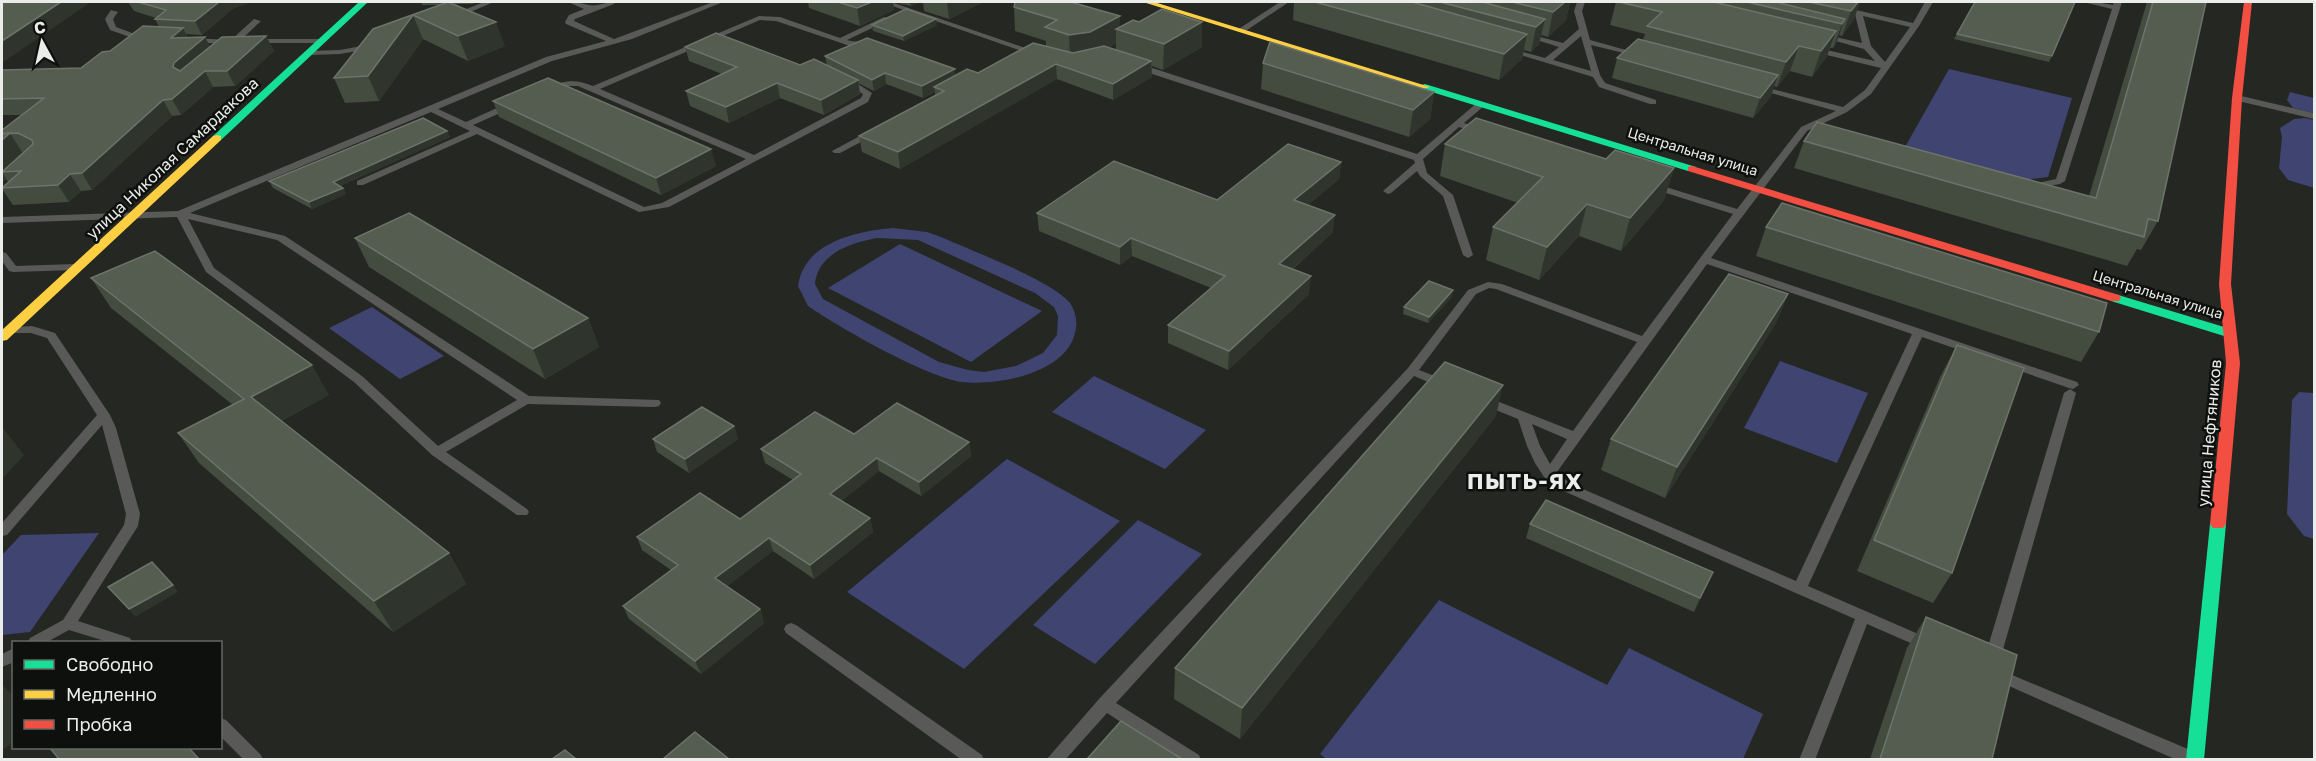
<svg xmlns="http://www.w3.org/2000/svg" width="2316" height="761" viewBox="0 0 2316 761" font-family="'Golos Text',sans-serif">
	<rect width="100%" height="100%" fill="#242722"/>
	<g fill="#404471" fill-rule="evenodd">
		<path d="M1949,69L2072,98L2048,177L2000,183L1900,156Z"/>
		<path d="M2290,92L2314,98V113L2293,108L2287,100Z"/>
		<path d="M2305,118L2314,120V188L2288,180L2279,168L2282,137L2280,128L2294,119Z"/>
		<path d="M893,228L927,232L941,237C970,250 1053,281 1070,303C1076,312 1078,323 1075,333C1065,374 997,386 962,382C926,377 840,328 808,306L798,286C804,242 857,231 893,228ZM877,238L918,240L1035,293L1054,307L1058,316L1057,335L1043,353L1016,366L984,372L968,370L939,362L823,299L815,284C818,253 851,243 877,238Z"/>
		<path d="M900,244L1042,311L971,362L828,288Z"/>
		<path d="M372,307L444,356L400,379L329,328Z"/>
		<path d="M1780,361L1868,393L1837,463L1744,428Z"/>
		<path d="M1094,376L1206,430L1165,469L1052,412Z"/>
		<path d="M2299,392L2314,393V539L2304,536L2287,514L2292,400Z"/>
		<path d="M1007,459L1120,521L964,669L847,592Z"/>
		<path d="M1138,520L1202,554L1095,664L1033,625Z"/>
		<path d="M99,533L30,632L2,635V555L21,535Z"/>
		<path d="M1439,600L1607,685L1629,648L1763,714L1743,759L1328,760L1320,754Z"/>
	</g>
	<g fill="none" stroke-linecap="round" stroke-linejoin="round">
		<g fill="#595a58" fill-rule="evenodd">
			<path d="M484,2H494L456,18L449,16Z"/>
			<path d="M568,2C576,1 581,4 589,5C596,7 606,2 615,2L614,4L575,19L574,21L614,39L713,2H723L632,39L552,61L438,109L466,122L508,103H514V107L473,125L644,207L662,203L746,159L578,86H567L549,92L545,89L546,87C564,81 575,78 593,86L759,16L780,17L840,38L884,17L891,19L847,40C854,43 865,40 870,44L866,46L853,47L776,21L760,20L600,89L754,155L861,98L863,94L844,83V79H850L872,93L868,102L669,207L639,212L477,134L363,185H357V181L470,131L431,112L190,213L285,236L529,396L659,400L661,403L659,406L655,407L528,404L446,452L527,509L529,512L527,515H517L432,455L354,382L206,272L177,217L2,223V217L178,211L546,57L606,41L566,24L565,22L569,15L584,9ZM188,219L277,240L517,400L438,446L362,376L214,268Z"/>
			<path d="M881,2H891L1040,53L1033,55Z"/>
			<path d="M1280,2H1289L1244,32L1237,30Z"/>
			<path d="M1577,2H1585L1582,11L1590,40L1644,55L1640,57L1591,45L1600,75L1605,83L1656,100V104H1650L1599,87L1593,77L1504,50L1508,48L1545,58L1559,47L1521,35L1525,33L1563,43L1579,29L1574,11ZM1581,36L1591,71L1553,60Z"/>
			<path d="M1809,2H1821L1913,23L1925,2H1933L1919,26L1871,94L1847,112L1807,131L1711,258L2077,382L2079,385L2073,389L2069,388L1922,337L1808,586L1932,640L1934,644L1932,648L1927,650L1922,648L1867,624L1815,760H1799L1855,619L1559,489L1544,477L1535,463L1527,446L1518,419L1481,404L1479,401L1481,398H1489L1573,431L1637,342L1496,289L1489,288L1476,294L1419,370L1448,381L1450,384L1448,387H1440L1414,376L1116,703L1199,755L1201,760H1179L1107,713L1065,760H1046L1099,699L1408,368L1468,290L1488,282L1502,284L1642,336L1733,214L1650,188V184H1656L1737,209L1801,127L1836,111L1756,89V85L1843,107L1865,90L1881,68L1810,51L1809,49L1813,47L1875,61L1864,49L1818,36L1822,34L1862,43L1855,14ZM1863,16L1910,27L1885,62L1871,46ZM1707,264L1912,334L1796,581L1569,483L1557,472ZM1532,424L1567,439L1550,464L1540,446Z"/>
			<path d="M2083,2H2096L2113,5L2114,2H2122L2065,181L2060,184L2029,189V185L2056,179L2112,9Z"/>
			<path d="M111,10L118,12L113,19L116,27L132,33L150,35V39L130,37L110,30L105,19Z"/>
			<path d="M254,19L261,21L232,48H226V44L191,42L187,40L191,38L231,40Z"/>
			<path d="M251,39H322L326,41L322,43H251Z"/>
			<path d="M372,44L376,46L375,48L340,54L309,55L305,53L309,51L340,50Z"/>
			<path d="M1137,63L1417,154L1478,102H1484V106L1464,123L1482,129V133L1479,134L1459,127L1423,159L1427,173L1453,195L1473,255L1468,258L1463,255L1443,196L1420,176L1417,171L1391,193L1388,194L1383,191L1415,163L1414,160L1134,68L1133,66Z"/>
			<path d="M2237,95L2314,113V119L2234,100L2233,98Z"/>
			<path d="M873,129L878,132L876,134L840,153H834L832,151Z"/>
			<path d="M2,252L6,253L16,266L75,264L80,267L75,270L13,272L9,271L2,261Z"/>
			<path d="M32,326L55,333L110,415L116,428L140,514L138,526L78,621L130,638L132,642H108L69,630L47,642H28L30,638L63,620L124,525L126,514L102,425L7,535L2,536V523L97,415L47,338L31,333H14L8,330L14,327Z"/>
			<path d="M2070,389L2076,393L2000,660L1997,664L1992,666L1987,664L1984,660L2064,393Z"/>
			<path d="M791,623L796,625L982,755L984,760H962L786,633L784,629L786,625Z"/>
			<path d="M14,648V662L2,667V654Z"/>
			<path d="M1998,669L2195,752L2197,757L2196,760H2177L1993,679L1990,675L1993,671Z"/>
			<path d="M220,718L226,720L261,755L263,760H244L220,736Z"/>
		</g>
		<g fill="#16e098" fill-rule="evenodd">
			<path d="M359,2H368L221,140H213V136Z"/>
			<path d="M1425,84L1696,167L1697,169L1696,171H1688L1422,89V85Z"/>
			<path d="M2115,294L2234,330L2235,333L2229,337L2224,336L2111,301L2109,298L2111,295Z"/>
			<path d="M2218,518L2223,520L2226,524L2204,760H2186L2210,524L2213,520Z"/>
		</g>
		<g fill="#ffcf43" fill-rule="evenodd">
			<path d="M1143,2H1154L1430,87L1422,89Z"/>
			<path d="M217,135L221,136V140L7,340L2,341V330L213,136Z"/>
		</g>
		<g fill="#f24e42" fill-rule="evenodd">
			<path d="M2244,2H2252L2242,98L2231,284L2240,363L2226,524L2223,528H2213L2210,524L2226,363L2219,284L2232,98Z"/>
			<path d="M1692,166L2119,295L2121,298L2119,301H2111L1688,171V167Z"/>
		</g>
	</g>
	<g fill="#444b3f" fill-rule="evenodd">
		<path d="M128,2H251L232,9L202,35L186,34L188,38L205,37L210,47L266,36L274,51L235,86L213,87L181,115L172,116L92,190L81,191L69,202L13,205L2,189V187L8,182L6,179L2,183V130L22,115H2V70L81,68L110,51L159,27L155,19L156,18L134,11Z"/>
		<path d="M421,2H479L472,4H453L505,46L468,61L423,39L379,101L345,103L334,78L373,29L440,5H422Z"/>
		<path d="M495,2H548L496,3Z"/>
		<path d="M808,2H921L911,6L893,2L894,10L860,26L809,8Z"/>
		<path d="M923,2H983L949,19L924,11Z"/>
		<path d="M1294,2H1570L1566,20L1548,37L1541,35L1539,44L1531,52L1524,50L1522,59L1499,80L1293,20Z"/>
		<path d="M1616,2H1860L1854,19L1842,36L1839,35L1836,44L1833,48H1830L1827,56L1812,77L1790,71L1777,87L1774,86L1771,96L1753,118L1612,78L1617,58L1643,40L1645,34L1610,25Z"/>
		<path d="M2147,2H2206L2158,221L2141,250L2137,249L2127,266L1794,168L1804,141L2089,196Z"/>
		<path d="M1014,7L1120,27L1139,22H1202V47L1163,70L1152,66V77L1113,100L1057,79L900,169L862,152L859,136L935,95V92L923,98L886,84L874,91L858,83L860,94L824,115L780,98L729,123L690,106L686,91L722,74L689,61L685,47L800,65H827L825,56L955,76L978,73L1046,46V41L1015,31ZM1116,43V50L1108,48Z"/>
		<path d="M872,25H937L904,41L873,31Z"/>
		<path d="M1957,34L2052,56L2049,62L1954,39Z"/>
		<path d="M1263,63L1434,92L1430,119L1409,137L1261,89Z"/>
		<path d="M493,101L716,166L661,195L499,117Z"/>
		<path d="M447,131L450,137L340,186L343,188L346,194L312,209L273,188L269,181Z"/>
		<path d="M1445,144L1606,159L1674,168L1664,200L1621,251L1579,236L1539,280L1486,260L1493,227L1518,203L1440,176Z"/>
		<path d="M1341,162L1339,179L1308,205L1333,232L1293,269L1309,294L1228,370L1168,343V325L1211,288L1132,256L1120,265L1039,231L1037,213L1217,200Z"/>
		<path d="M1766,227L2099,332L2081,362L1756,256Z"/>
		<path d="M355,238L588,318L599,347L545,379L369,267Z"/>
		<path d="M91,278L329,395L281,421L449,553L466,584L393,632L199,463L178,433L233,405L111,308Z"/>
		<path d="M1788,294L1776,323L1665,498L1601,470L1611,439Z"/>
		<path d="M1452,297L1428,323L1403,314L1404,307Z"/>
		<path d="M1957,345L1952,573L1933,603L1857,571L1941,375Z"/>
		<path d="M1496,416L1240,739L1174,699L1175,668Z"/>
		<path d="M734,426L738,439L689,473L657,452L653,439Z"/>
		<path d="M854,434L969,442L971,456L921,496L879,471L841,501L870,518L873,532L814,579L773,551L727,586L760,609L764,623L701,674L629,619L623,606L671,570L642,550L637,537L740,519L793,480L765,463L761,449Z"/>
		<path d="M1530,524L1713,572L1694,612L1526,538Z"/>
		<path d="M1926,617L1992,759H1870L1907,648Z"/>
	</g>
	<g fill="#2f352c">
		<path d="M61,2H91L2,63V41Z"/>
		<path d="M219,2H251L232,9L202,35L195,21Z"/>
		<path d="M872,2H893L894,10L860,26L857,8Z"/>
		<path d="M910,2H921L911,6Z"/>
		<path d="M947,2H983L949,19Z"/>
		<path d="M1565,2H1570L1566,20L1548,37L1553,12Z"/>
		<path d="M1858,2H1860L1854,19L1842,36L1851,11Z"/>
		<path d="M413,15L423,39L379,101L368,76Z"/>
		<path d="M1120,16V31L1116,29V43L1091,57L1070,60L1069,35Z"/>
		<path d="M936,19L937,25L904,41L903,36Z"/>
		<path d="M1545,19L1539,44L1531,52L1536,27Z"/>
		<path d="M1845,19L1836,44L1833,48L1842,24Z"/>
		<path d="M496,22L505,46L468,61L458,36Z"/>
		<path d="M1202,22V47L1163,70L1164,44Z"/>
		<path d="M183,28L191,44L171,38Z"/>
		<path d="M1836,31L1827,56L1812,77L1821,51Z"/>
		<path d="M1527,34L1522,59L1499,80L1504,54Z"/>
		<path d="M266,36L274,51L235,86L227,71Z"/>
		<path d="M205,37L213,53L182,83L173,67L174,63Z"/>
		<path d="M1799,46L1790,71L1777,87L1786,62Z"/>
		<path d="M1151,61L1152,77L1113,100V84Z"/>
		<path d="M1056,64L1057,79L900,169L898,152Z"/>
		<path d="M955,69L956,80L934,87L935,92L923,98L922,86Z"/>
		<path d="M205,71L213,87L181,115L172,99Z"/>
		<path d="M885,73L886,84L874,91L872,80Z"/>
		<path d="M1778,75L1771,96L1753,118L1760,98Z"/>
		<path d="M858,80L860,94L824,115L821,100Z"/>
		<path d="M777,83L780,98L729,123L726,107Z"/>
		<path d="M1434,92L1430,119L1409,137L1413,110Z"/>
		<path d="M163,100L172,116L92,190L82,173Z"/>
		<path d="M447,131L450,137L336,188L333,182Z"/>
		<path d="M10,133L27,160L2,172V140Z"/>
		<path d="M711,149L716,166L661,195L656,178Z"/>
		<path d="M1341,162L1339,179L1293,218L1294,200Z"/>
		<path d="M1674,168L1664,200L1621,251L1630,218Z"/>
		<path d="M2,172L6,179L2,183Z"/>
		<path d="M70,174L81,191L69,202L58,185Z"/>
		<path d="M343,188L346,194L312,209L309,202Z"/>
		<path d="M1587,204L1579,236L1539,280L1547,247Z"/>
		<path d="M1335,215L1333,232L1278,282L1279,264Z"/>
		<path d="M1131,238L1132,256L1120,265V247Z"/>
		<path d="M1311,276L1309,294L1228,370L1229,351Z"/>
		<path d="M1453,290L1452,297L1428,323L1429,317Z"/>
		<path d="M1788,294L1776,323L1665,498L1677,467Z"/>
		<path d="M588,318L599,347L545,379L533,349Z"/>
		<path d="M312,365L329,395L269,427L251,397Z"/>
		<path d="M1503,385L1496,416L1240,739L1242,708Z"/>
		<path d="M734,426L738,439L689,473L685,459Z"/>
		<path d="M2,427L24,455L2,479Z"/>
		<path d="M969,442L971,456L921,496L919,482Z"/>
		<path d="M877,458L879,471L833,507L830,494Z"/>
		<path d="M870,518L873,532L814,579L810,565Z"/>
		<path d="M769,538L773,551L720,592L715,578Z"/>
		<path d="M449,553L466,584L393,632L374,601Z"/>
		<path d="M1713,572L1707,585L1694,612L1700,598Z"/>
		<path d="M173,585L178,592L135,617L129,609Z"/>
		<path d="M760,609L764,623L701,674L695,661Z"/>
		<path d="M2,684L14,697V740L11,744L2,750Z"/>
	</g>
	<g fill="#555d51" stroke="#6d7369" stroke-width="1.5">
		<path d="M2,2H61L2,41Z"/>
		<path d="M138,2H219L195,21L155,19L166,10Z"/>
		<path d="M448,2L496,22L458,36L413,15L368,76L334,78L373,29Z"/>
		<path d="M838,2H872L857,8Z"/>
		<path d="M1015,2H1071L1120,16L1090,32L1069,35L1045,27L1057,20L1014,7Z"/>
		<path d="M1315,2H1412L1527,34L1504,54Z"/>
		<path d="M1440,2H1482L1545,19L1536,27Z"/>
		<path d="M1512,2H1565L1553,12Z"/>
		<path d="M1619,2H1714L1836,31L1821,51L1799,46L1786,62L1647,26L1662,12Z"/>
		<path d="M1747,2H1776L1845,19L1842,24Z"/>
		<path d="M1809,2H1858L1851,11Z"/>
		<path d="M1975,2H2075L2052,56L1957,34Z"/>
		<path d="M2153,2H2206L2158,221L2148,219L2144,237L1804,141L1817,122L2096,198Z"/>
		<path d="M906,9L936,19L903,36L872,25Z"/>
		<path d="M1162,9L1202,22L1164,44L1116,29L1133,20L1139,22Z"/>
		<path d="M143,26L183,28L171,38L205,37L174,63L173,67L180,71L222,37L266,36L227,71H205L172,99L163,100L82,173L70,174L58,185L2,188L21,171L2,172L33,144L32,140L18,133L2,134V130L44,98L2,99V70L81,68L102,52L110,51Z"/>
		<path d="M716,33L800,65L814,59L858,80L821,100L777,83L726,107L686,91L737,67L685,47Z"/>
		<path d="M867,38L955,69L922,86L885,73L872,80L825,56Z"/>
		<path d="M1638,39L1778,75L1760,98L1617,58Z"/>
		<path d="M1270,42L1434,92L1413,110L1263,63Z"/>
		<path d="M1033,43L1073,53L1104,46L1151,61L1113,84L1056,64L898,152L859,136L944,91L934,87L967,69L978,73Z"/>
		<path d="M548,78L711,149L656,178L493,101Z"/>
		<path d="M423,118L447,131L333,182L343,188L309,202L269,181Z"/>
		<path d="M1476,118L1606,159L1615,150L1674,168L1630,218L1587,204L1547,247L1493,227L1543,177L1445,144Z"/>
		<path d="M10,133L2,140V134Z"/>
		<path d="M1288,144L1341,162L1294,200L1335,215L1279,264L1311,276L1229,351L1168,325L1225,276L1131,238L1120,247L1037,213L1114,161L1217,200Z"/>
		<path d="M1782,203L2107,303L2099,332L1766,227Z"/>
		<path d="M409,213L588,318L533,349L355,238Z"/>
		<path d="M155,251L312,365L251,397L449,553L374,601L178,433L244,399L91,278Z"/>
		<path d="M1729,274L1788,294L1677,467L1611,439Z"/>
		<path d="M1429,281L1453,290L1429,317L1404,307Z"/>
		<path d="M1957,345L2024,368L1952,573L1874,540Z"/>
		<path d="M1445,362L1503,385L1242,708L1175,668Z"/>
		<path d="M897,403L969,442L919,482L877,458L830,494L870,518L810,565L769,538L715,578L760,609L695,661L623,606L678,565L637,537L700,493L740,519L801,474L761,449L815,412L854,434Z"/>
		<path d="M702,407L734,426L685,459L653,439Z"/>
		<path d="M1546,500L1713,572L1700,598L1530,524Z"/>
		<path d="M152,562L173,585L129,609L108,587Z"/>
		<path d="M1926,617L2017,655L1992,759H1880Z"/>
		<path d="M1121,721L1182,759H1087Z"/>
		<path d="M695,732L729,759H663Z"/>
		<path d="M49,747H188L199,759H59Z"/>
		<path d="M565,750L576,759H552Z"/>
	</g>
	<g text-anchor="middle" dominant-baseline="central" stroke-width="5" stroke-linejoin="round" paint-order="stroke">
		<g font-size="14" fill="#eaede9" stroke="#0e100d">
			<text transform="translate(1693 151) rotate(17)">Центральная улица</text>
			<text transform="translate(2158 294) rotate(17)">Центральная улица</text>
		</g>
		<g font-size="16" fill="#eaede9" stroke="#0e100d">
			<text transform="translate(172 158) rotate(-43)">улица Николая Самардакова</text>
			<text transform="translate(2209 433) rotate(-85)">улица Нефтяников</text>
		</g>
		<g font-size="22" font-weight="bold" letter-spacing="1.5" fill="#eaede9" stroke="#0e100d">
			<text x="1525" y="480">ПЫТЬ-ЯХ</text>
		</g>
	</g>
	<rect width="2316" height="761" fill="none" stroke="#eaede9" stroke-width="6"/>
	<rect x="12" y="641" width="210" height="108" fill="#0e100d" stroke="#666865" stroke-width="1.5"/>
	<rect x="24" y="660" width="30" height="9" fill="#16e098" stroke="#666865" stroke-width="1.5"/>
	<text x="66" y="671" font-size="18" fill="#eaede9">Свободно</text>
	<rect x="24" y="690" width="30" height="9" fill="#ffcf43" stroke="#666865" stroke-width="1.5"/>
	<text x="66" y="701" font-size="18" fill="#eaede9">Медленно</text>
	<rect x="24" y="720" width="30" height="9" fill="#f24e42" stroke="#666865" stroke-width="1.5"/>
	<text x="66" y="731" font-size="18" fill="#eaede9">Пробка</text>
	<g transform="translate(42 42) rotate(352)" stroke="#0e100d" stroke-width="4.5" paint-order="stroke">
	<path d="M0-4.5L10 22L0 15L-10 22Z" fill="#eaede9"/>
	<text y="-9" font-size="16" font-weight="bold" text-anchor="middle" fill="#eaede9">С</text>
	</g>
</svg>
